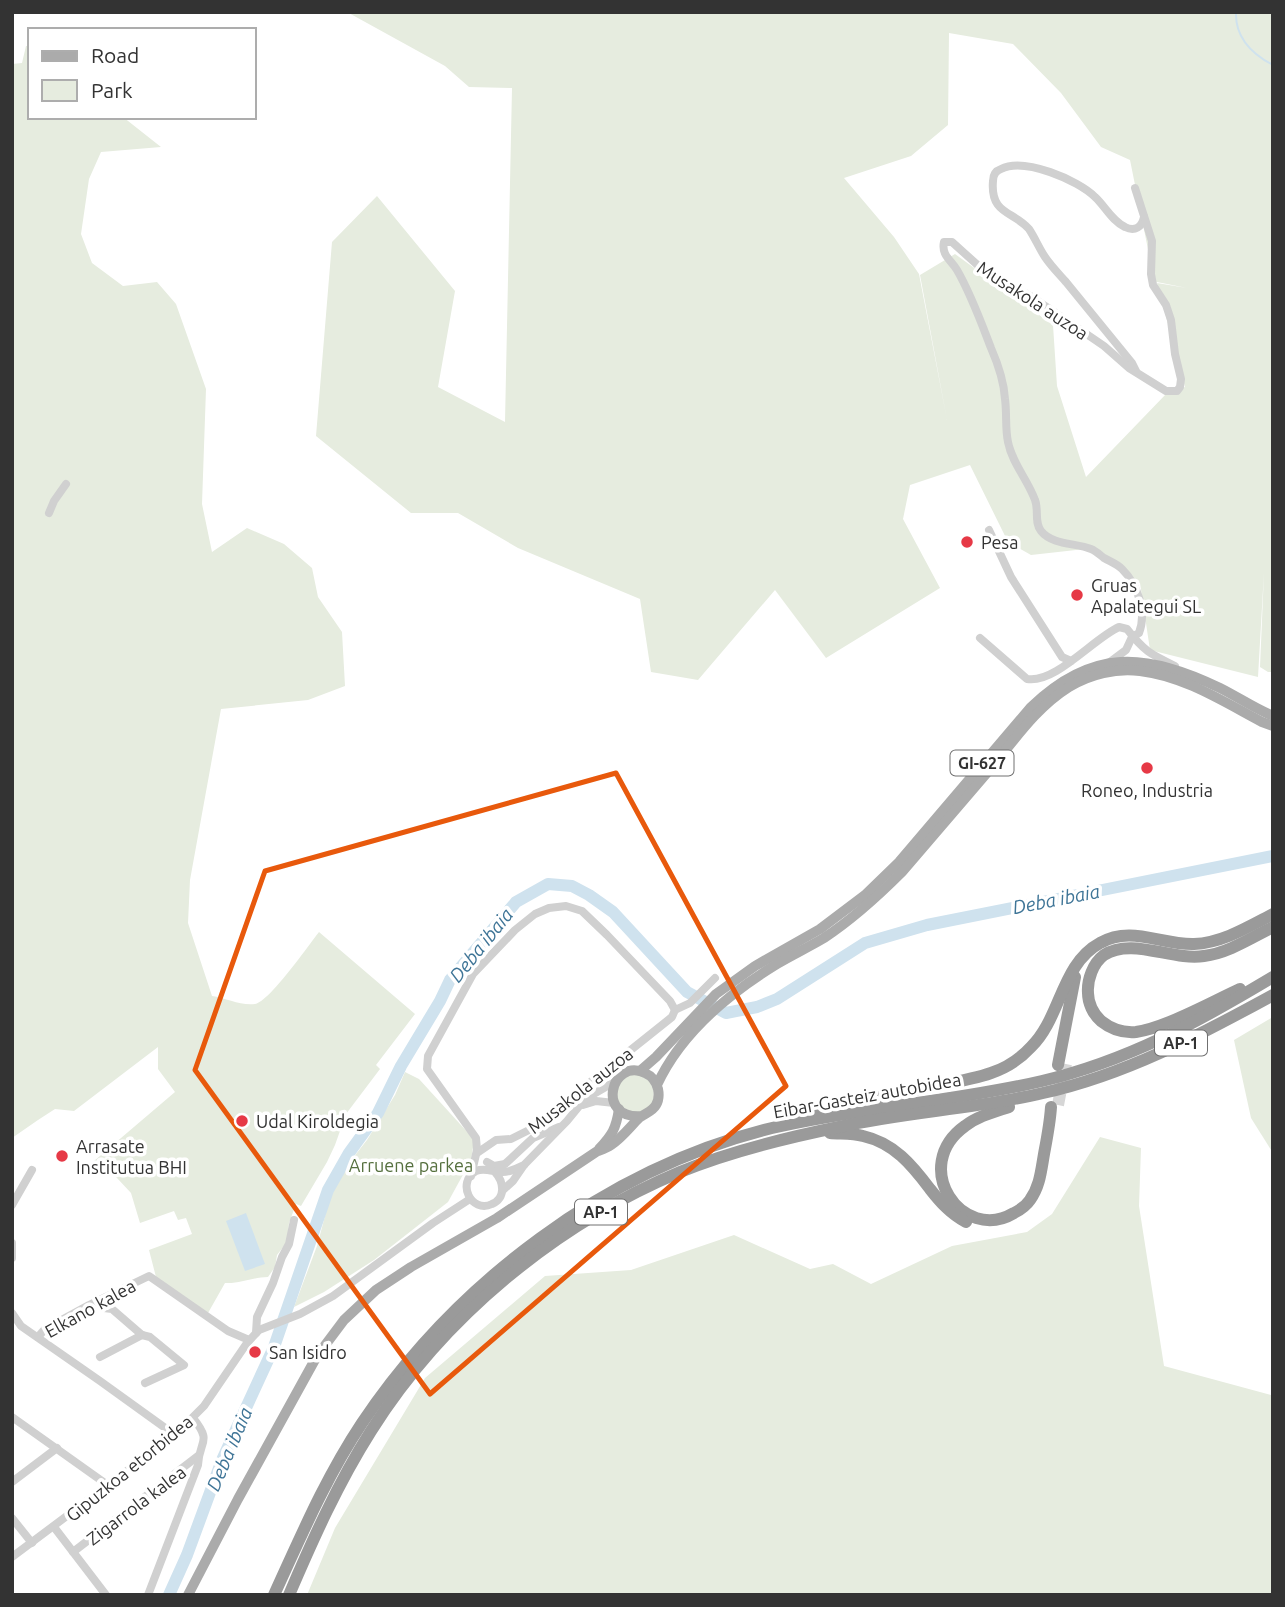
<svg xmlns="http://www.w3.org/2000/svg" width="1285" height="1607" viewBox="0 0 1285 1607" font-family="Ubuntu,sans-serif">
	<rect width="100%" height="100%" fill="#fff"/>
	<g fill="#e6ecdf" fill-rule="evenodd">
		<path d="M347,12H1273V672H1268L1260,667L1264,572L1258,677L1150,650L1140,583L1085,549L1031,555L1008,542L970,465L910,485L903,519L940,588L826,658L775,590L698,680L651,672L640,599L518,548L458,513H411L316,436L332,242L377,196L455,291L438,387L505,422L512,88L469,87L445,66ZM949,33L1013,44L1061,93L1101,147L1130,160L1155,284L1157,282L1187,288L1157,283L1185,387L1167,393L1086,477L1057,386L1053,325L955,254L920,275L947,420L919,274L894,237L844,178L911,156L948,125Z"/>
		<path d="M26,46H30V117H123L161,147L101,152L89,179L81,234L92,263L123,286L157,282L176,304L206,389L202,504L212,552L247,528L284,544L312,568L318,597L342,632L345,686L308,700L221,709L190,880L188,923L212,996C226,998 241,1006 255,1004C269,1002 308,946 319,932L415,1014L376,1065L380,1069L346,1114L335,1145L327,1162L301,1206L296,1204L289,1223L287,1242L277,1255L275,1267L268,1277C253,1277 240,1284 225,1283L208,1313L156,1277L149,1250L192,1234L186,1218L178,1220L174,1211L140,1223L131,1193L117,1178L94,1161L175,1092L158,1069V1047L74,1111L55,1109L38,1120L12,1138V64L22,63Z"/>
		<path d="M1273,1017V1153L1251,1118L1234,1040Z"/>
		<path d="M405,1072L419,1079L470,1135L474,1141L471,1160L448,1202L374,1260L324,1292L294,1307L317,1246L332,1190L349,1163L367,1140L395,1095Z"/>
		<path d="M630,1074C634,1075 638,1074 642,1076C654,1080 659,1101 647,1109C644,1111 640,1112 637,1114L619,1106C616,1088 614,1085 630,1074Z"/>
		<path d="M1100,1137L1141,1148L1139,1206L1164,1366L1271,1395L1273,1393V1595H307L335,1528L425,1378L545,1276L631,1270L734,1235L810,1269L833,1264L871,1284L952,1246L1027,1232L1052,1214Z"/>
	</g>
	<path fill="#cfe2ee" d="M246,1213L265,1264L245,1271L226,1221Z"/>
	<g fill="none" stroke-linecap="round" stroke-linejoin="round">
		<path stroke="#cfe2ee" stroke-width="2" d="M1236,12C1235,37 1252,54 1273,65"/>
		<path stroke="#cfe2ee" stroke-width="12" d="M169,1595L187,1555L222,1460L274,1347L328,1190L349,1153L378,1113L401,1066L440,1001L450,980L516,902L548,884L572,886L589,895L613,912L687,992L726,1013L757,1007L777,999L865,943L927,925L1273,856"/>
		<path stroke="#d6d6d6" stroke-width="12" stroke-dasharray="12 6" stroke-linecap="butt" d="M1058,1105L1066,1064"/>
		<g stroke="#d0d0d0" stroke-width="8">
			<path d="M1136,371L1132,363L1066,282C1059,274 1051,266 1045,257C1039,248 1035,238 1029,229C1014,211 990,215 993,181C993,176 995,171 1001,169C1024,157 1078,180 1095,197C1105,206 1112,221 1125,227C1135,232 1142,227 1144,217"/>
			<path d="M49,513L54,501L66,484"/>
			<path d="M989,530L1011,577L1062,657L1071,661"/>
			<path d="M980,638L1027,679C1055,684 1094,638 1119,627L1127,629C1144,651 1150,654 1175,666"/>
			<path d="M1110,662L1126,650L1132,637L1139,633C1147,612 1138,585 1122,569C1117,564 1111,562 1104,558C1100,555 1096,551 1091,549C1076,543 1052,545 1041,531C1034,522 1039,510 1035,500C1028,480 1012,463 1008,442C1005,428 1007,414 1005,399C1004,382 998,364 991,348C981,322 971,294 957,270C951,260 941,255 944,242H952L982,269L1032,297L1063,318L1104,346L1129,368L1166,391H1177L1180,387L1181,379L1175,354L1171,320L1166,305L1153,285L1151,274L1152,241L1135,188"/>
			<path d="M583,1105L596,1101L614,1103"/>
			<path d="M477,1153L496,1140L511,1139L533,1128L672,1017L675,1010L690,1003L715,978"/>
			<path d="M487,1162L494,1166L505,1164L533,1138L559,1127"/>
			<path d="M495,1172C504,1182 506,1198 492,1204C471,1214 456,1182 476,1171C486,1167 494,1173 503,1172C511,1172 518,1168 524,1165"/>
			<path d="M471,1176L477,1150L476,1138L427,1069L428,1056L473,974L515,930L535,914L549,908L566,906L582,911L607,935L670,1001L675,1010"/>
			<path d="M503,1190L513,1181L524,1165L567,1121L585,1099L616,1081"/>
			<path d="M12,1205L32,1170"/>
			<path d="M12,1243V1258"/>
			<path d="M99,1300L104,1308L112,1309L142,1335L150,1337L184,1365L145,1383"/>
			<path d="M12,1313L21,1326L100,1381L175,1435"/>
			<path d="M256,1333L257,1317L273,1283L282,1257L289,1244L294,1220"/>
			<path d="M38,1337L45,1329L89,1305L149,1276L228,1331L249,1340"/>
			<path d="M100,1357L142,1335"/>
			<path d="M12,1417L109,1486"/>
			<path d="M12,1482L57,1448"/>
			<path d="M12,1518L32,1543"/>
			<path d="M54,1527L106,1595"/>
			<path d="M73,1552L198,1456"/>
			<path d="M12,1557L175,1435L204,1406L247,1343L259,1330L300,1314L333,1296L433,1223L470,1199"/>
			<path d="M148,1595L198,1465C199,1440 213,1443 193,1418"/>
		</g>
		<g stroke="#ababab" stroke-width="10">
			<path d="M640,1071L656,1057L716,994L755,966L820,929L865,895L899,862L1031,707C1092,648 1146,652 1220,688C1238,697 1254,708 1273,716"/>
			<path d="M657,1085C681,1033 728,994 777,964C792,955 809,947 824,938C853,919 878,896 902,872C932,837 962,802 992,767C1016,738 1037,707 1069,687C1090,674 1116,668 1140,671C1184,676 1224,702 1262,722L1273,726"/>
			<path d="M599,1149C612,1135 616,1129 619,1109"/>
			<path d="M188,1595L238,1499L317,1356L344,1320L376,1290L411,1267L497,1218L596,1152C601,1150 607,1148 611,1145C622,1138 630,1127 639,1118C645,1113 652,1112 656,1105C659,1100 659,1094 658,1089C656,1081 652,1076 645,1073C611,1057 595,1120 642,1116"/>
		</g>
		<g stroke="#9a9a9a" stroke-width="12">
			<path d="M1240,989C1212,1002 1165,1028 1136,1032C1124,1033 1111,1029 1101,1021C1093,1014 1088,1003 1088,993C1087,980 1093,963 1104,955C1132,937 1172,961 1204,956C1228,953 1251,938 1273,927"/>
			<path d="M1058,1065L1075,977"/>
			<path d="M1009,1107C994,1112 978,1116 965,1126C909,1166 962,1244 1014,1213C1020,1210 1026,1206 1030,1200C1040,1186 1041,1171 1044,1154C1047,1138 1050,1123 1051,1107"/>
			<path d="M798,1115C841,1104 885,1096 929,1087C949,1083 971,1080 991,1073C1006,1068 1020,1059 1031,1047C1061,1018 1061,964 1100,943C1131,925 1161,945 1194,944C1222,943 1248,927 1273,914"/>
			<path d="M830,1133C840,1134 852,1133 863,1136C894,1143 912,1165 930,1189C941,1203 951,1214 966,1222"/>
			<path d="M274,1595C301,1536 326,1477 362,1423C456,1283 607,1168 772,1128C861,1107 953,1102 1042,1081C1127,1061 1198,1022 1273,977"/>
			<path d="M289,1595C313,1539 338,1483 371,1431C443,1317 556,1224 680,1172C731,1151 785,1138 839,1127C906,1112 976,1109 1043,1093C1125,1075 1200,1035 1273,995"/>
		</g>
	</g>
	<path fill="none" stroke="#e8590c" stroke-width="5" stroke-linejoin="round" d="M616,773L786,1086L430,1394L195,1070L265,871Z"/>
	<g fill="#e63946" stroke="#fff" stroke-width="2.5">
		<circle cx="967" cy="542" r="7"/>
		<circle cx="1077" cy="595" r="7"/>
		<circle cx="1147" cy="768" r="7"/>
		<circle cx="242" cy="1121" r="7"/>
		<circle cx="62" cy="1156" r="7"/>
		<circle cx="255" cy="1352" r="7"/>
	</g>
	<g text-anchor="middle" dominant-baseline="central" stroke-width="7" stroke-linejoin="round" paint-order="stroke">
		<g fill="#fff" stroke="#707070" stroke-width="2">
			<rect x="950.5" y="750.5" width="63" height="25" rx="5"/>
			<rect x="1155" y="1030.5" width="52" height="25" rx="5"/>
			<rect x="575" y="1199.5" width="52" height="25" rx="5"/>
		</g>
		<g font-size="16" font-weight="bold" fill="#333">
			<text x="982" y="763">GI-627</text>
			<text x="1181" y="1043">AP-1</text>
			<text x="601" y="1212">AP-1</text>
		</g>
		<g font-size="18" fill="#333" stroke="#fff">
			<text transform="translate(1033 300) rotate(33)">Musakola auzoa</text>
			<text transform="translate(580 1090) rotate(-38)">Musakola auzoa</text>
			<text transform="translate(867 1095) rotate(-10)">Eibar-Gasteiz autobidea</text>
			<text transform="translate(90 1308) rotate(-29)">Elkano kalea</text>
			<text transform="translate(129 1468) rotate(-39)">Gipuzkoa etorbidea</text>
			<text transform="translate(136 1505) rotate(-37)">Zigarrola kalea</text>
		</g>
		<g font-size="18" fill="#333" stroke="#fff" text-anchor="start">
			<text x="981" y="542">Pesa</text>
			<text x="1091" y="585">Gruas<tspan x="1091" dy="21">Apalategui SL</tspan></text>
			<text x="1147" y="790" text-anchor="middle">Roneo, Industria</text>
			<text x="256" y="1121">Udal Kiroldegia</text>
			<text x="76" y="1146">Arrasate<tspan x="76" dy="21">Institutua BHI</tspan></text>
			<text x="269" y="1352">San Isidro</text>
		</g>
		<g font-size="18" fill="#56703f" stroke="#fff">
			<text x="411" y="1165">Arruene parkea</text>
		</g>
		<g font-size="19" font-style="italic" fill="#3f7597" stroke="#fff">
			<text transform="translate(1056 899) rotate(-11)">Deba ibaia</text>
			<text transform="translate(481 945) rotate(-51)">Deba ibaia</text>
			<text transform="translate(229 1449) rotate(-67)">Deba ibaia</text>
		</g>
	</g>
	<rect width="1285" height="1607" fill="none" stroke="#333333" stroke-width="28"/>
	<rect x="28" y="28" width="228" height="91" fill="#ffffff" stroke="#adadad" stroke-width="2"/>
	<rect x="42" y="51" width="35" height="10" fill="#ababab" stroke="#adadad" stroke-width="2"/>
	<text x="91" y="63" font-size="21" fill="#333333">Road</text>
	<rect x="42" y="80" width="35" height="21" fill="#e6ecdf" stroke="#adadad" stroke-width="2"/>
	<text x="91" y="98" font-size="21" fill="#333333">Park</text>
</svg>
